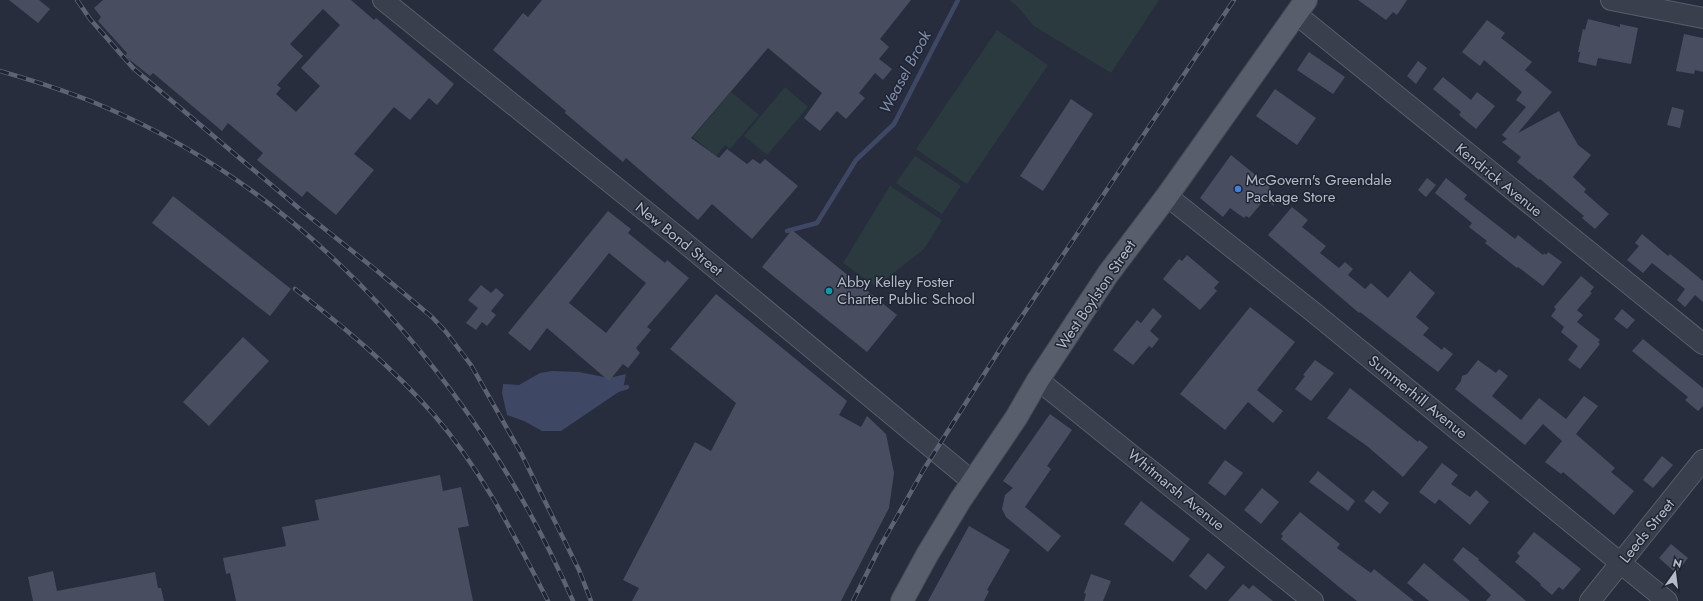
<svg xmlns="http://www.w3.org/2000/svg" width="1703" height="601" viewBox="0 0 1703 601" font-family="Jost,sans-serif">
	<rect width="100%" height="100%" fill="#272d3d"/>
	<g fill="#2a3a3f">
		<path d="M1009,0H1159L1111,73L1034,26L1016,5Z"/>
		<path d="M997,30L1048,65L967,184L916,149Z"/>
		<path d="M785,87L808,107L767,155L744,136Z"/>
		<path d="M731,92L759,115L730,149L725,145L716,156L693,137Z"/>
		<path d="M915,156L961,186L942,214L896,183Z"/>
		<path d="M890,186L942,220L924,249L876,287L843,263Z"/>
	</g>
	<path fill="#3e4864" d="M552,371L579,372L609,378L626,374L623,389L561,431H542L524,421L507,415L502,393L503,384L519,385L540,373Z"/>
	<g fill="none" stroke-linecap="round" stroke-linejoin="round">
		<g stroke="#3e4864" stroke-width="4.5">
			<path d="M787,231L817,223L856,160L894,124L958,0"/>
			<path d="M617,390L627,387"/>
		</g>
	</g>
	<g fill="#484e60" fill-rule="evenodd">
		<path d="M9,0H39L50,9L38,23Z"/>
		<path d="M103,0H351L374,20L376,18L454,84L437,105L429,98L410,120L394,107L354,154L374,170L336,215L307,191L302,197L257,160L263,153L228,123L222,131L153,73L150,76L125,56L127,53L98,21L101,17L94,8ZM323,9L340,25L301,68L320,86L296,112L276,94L281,88L277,85L303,56L290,44Z"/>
		<path d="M542,0H911L880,39L889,47L879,59L892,69L883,80L875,73L859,93L865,98L846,119L837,111L820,131L804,118L822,93L768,48L691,138L719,158L727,149L747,164L753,159L760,164L765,159L798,186L752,239L712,204L698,220L626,158L623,162L565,113L566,111L493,50L523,13L528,17Z"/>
		<path d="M1358,0H1407L1397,15L1393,12L1386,20Z"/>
		<path d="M1588,19L1620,27V24L1638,28L1631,64L1598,58L1596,66L1578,62L1580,52H1578L1583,29L1585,30Z"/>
		<path d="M1487,20L1505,33L1501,38L1532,62L1525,70L1552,92L1518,133L1559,111L1578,145L1591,155L1573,177L1586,189L1584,192L1609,214L1595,229L1582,218L1584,216L1540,179L1539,180L1517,162L1521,157L1502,142L1507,139L1502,135L1526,107L1516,100L1522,92L1484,60L1480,66L1462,52Z"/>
		<path d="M1684,34L1703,38V72L1695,70L1694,74L1676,71Z"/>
		<path d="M1309,52L1345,77L1333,94L1297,70Z"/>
		<path d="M1418,61L1427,68L1416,84L1407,76Z"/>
		<path d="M1443,77L1471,100L1477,92L1495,106L1476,129L1459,115L1461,112L1433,89Z"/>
		<path d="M1275,89L1316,118L1297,145L1256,116Z"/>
		<path d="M1071,99L1093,114L1043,191L1020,176Z"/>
		<path d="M1672,107L1684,110L1680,128L1667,125Z"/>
		<path d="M1231,155L1269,186L1274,206L1265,199L1249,218L1246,216L1244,218L1230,208L1223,217L1200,198Z"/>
		<path d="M1427,178L1436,185L1426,197L1418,190Z"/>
		<path d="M1446,178L1467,195L1464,199L1515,239L1518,235L1543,255L1544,253L1546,255L1548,252L1562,262L1543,286L1518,267L1517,268L1485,243L1487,241L1469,227L1472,223L1435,193Z"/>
		<path d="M173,196L291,289L270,316L152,223Z"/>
		<path d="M1292,207L1308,220L1302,227L1326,246L1320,253L1339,268L1345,262L1353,269L1348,275L1365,289L1371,283L1388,298L1410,271L1435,293L1416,317L1429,328L1423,335L1442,350L1444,347L1453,354L1438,372L1360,312L1359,313L1268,235Z"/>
		<path d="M608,211L631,229L628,233L665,263L667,260L689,278L647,327L651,330L636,348L640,353L628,368L623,364L609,381L547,328L530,351L508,333ZM609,253L646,283L606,333L569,303Z"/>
		<path d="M792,230L897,315L867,352L762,267Z"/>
		<path d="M1642,234L1668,256L1670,254L1703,281V302L1695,295L1685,307L1677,300L1685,289L1652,263L1643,273L1627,260L1639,246L1635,243Z"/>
		<path d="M1187,255L1219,282L1214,288L1217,291L1200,310L1163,279L1179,259L1182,261Z"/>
		<path d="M1581,276L1594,287L1590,292L1592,293L1577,310L1583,315L1577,322L1600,340L1598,342L1600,344L1580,369L1568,360L1578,346L1561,332L1564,327L1551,316L1556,309L1554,307Z"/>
		<path d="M481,285L491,293L496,288L504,295L491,311L496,315L487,326L482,322L476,330L466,323L478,308L468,300Z"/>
		<path d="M716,294L847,401L839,415L861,427L867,416L886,434L894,473L889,508L841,601H632L639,588L623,580L695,442L711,451L736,403L670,349Z"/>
		<path d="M1250,307L1295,342L1257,390L1283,411L1273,423L1248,402L1225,430L1180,394Z"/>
		<path d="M1153,308L1162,316L1150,331L1159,339L1152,348L1149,346L1133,365L1113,350L1137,320L1141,323Z"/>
		<path d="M1622,309L1635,320L1627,329L1614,319Z"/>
		<path d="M243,337L269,361L209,426L183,402Z"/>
		<path d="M1643,339L1703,388V406L1698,411L1685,400L1688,397L1632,351Z"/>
		<path d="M1315,360L1334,373L1311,401L1295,389L1305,376L1303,375Z"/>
		<path d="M1478,360L1496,373L1499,369L1508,376L1492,396L1521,420L1539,398L1566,419L1584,396L1598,406L1576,434L1615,468L1611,472L1634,491L1614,515L1563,472L1561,474L1545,462L1562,441L1543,424L1525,445L1455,389L1461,381L1462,376L1467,374Z"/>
		<path d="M1350,388L1418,442L1419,440L1428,447L1403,477L1367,446L1327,418Z"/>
		<path d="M1050,414L1072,430L1047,466L1051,469L1025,507L1061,536L1048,552L1006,517L1002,509L1005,495L1013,488L1003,481Z"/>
		<path d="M1662,456L1673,465L1653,488L1643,480Z"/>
		<path d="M1225,460L1243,473L1225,496L1208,483Z"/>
		<path d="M1442,463L1458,475L1451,484L1470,497L1476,490L1489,502L1470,525L1439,499L1435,504L1419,492Z"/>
		<path d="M1318,471L1355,501L1348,511L1309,482Z"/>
		<path d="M440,475L443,491L461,487L469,526L458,528L473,601H236L230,573L226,574L223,558L286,546L282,527L319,520L315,500Z"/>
		<path d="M1262,488L1279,502L1261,524L1244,510Z"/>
		<path d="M1373,490L1389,503L1380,514L1364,501Z"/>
		<path d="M1141,501L1190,539L1173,562L1124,524Z"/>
		<path d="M1300,512L1340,544L1337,548L1357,563L1371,573L1374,569L1414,601H1357L1339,587L1281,539L1283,536L1281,534Z"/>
		<path d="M969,526L1010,550L987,590L989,591L984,601H928Z"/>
		<path d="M1534,532L1581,569L1563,590L1559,587L1552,595L1540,585L1541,584L1515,562L1520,556L1517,553Z"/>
		<path d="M1671,544L1688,558L1676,573L1659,558Z"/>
		<path d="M1463,547L1479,559L1478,560L1526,601H1486L1491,595L1453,560Z"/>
		<path d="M1208,553L1225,567L1206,590L1189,576Z"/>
		<path d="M1424,563L1444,580L1470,601H1429L1407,583Z"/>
		<path d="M53,571L57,591L155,572L158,588H161L164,601H33L28,577Z"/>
		<path d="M1091,574L1111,581L1103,601H1084L1086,594L1084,593Z"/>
		<path d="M1243,584L1249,589L1253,585L1273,601H1228Z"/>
	</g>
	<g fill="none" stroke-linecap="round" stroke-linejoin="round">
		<g stroke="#585d6b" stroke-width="22">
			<g id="minor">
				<path d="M383,0L679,238L973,482"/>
				<path d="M1611,0L1703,18"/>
				<path d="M1296,14L1703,344"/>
				<path d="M1167,196L1312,311L1667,601"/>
				<path d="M1038,380L1313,601"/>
				<path d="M1590,601L1703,460"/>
			</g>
		</g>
		<g stroke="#434856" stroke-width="24">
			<path id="major" d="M902,601L927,555L961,499L1016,418L1038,380L1108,274L1167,196L1306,0"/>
		</g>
		<use href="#minor" stroke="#3a3f4d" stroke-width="20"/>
		<use href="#major" stroke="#595e6d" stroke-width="22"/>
		<g stroke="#5d6374" stroke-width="4.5">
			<g id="rail">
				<path d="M77,0L90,19L133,68L301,210L376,270L432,317L446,332L471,365L521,453L579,570L591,601"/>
				<path d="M0,71C34,81 67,91 100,105C315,195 481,391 573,601"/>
				<path d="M295,289C345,328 393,368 434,415C482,470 515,537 548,601"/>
				<path d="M853,601L881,545L924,469L948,431L1004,343L1234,0"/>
			</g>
		</g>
		<use href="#rail" stroke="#1f2432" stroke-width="3" stroke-dasharray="9" stroke-linecap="butt"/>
	</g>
	<circle fill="#3f7fe0" stroke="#1f2432" stroke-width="1.5" cx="1238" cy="189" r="4"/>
	<circle fill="#0f9aa8" stroke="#1f2432" stroke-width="1.5" cx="829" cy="291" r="4"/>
	<g text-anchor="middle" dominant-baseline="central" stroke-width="3" stroke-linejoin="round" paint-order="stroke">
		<g font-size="15" fill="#b6bbc8" stroke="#1f2432" text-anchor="start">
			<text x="1246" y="180">McGovern's Greendale<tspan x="1246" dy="17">Package Store</tspan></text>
			<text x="837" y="282">Abby Kelley Foster<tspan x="837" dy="17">Charter Public School</tspan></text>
		</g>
		<g font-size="15" fill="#b6bbc8" stroke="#1f2432">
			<text transform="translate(1499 180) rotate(39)">Kendrick Avenue</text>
			<text transform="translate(679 239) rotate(39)">New Bond Street</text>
			<text transform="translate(1096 295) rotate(-56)">West Boylston Street</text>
			<text transform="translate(1418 397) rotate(39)">Summerhill Avenue</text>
			<text transform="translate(1176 490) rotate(39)">Whitmarsh Avenue</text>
			<text transform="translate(1647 531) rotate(-51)">Leeds Street</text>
		</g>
		<g font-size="16" font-style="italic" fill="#818dad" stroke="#1f2432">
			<text transform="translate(905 72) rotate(-62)">Weasel Brook</text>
		</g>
	</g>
	<g transform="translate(1675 573) rotate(14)" stroke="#1f2432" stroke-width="3" paint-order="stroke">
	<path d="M0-3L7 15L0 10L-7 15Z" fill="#b6bbc8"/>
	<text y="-6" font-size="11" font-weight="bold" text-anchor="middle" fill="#b6bbc8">N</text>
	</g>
</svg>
